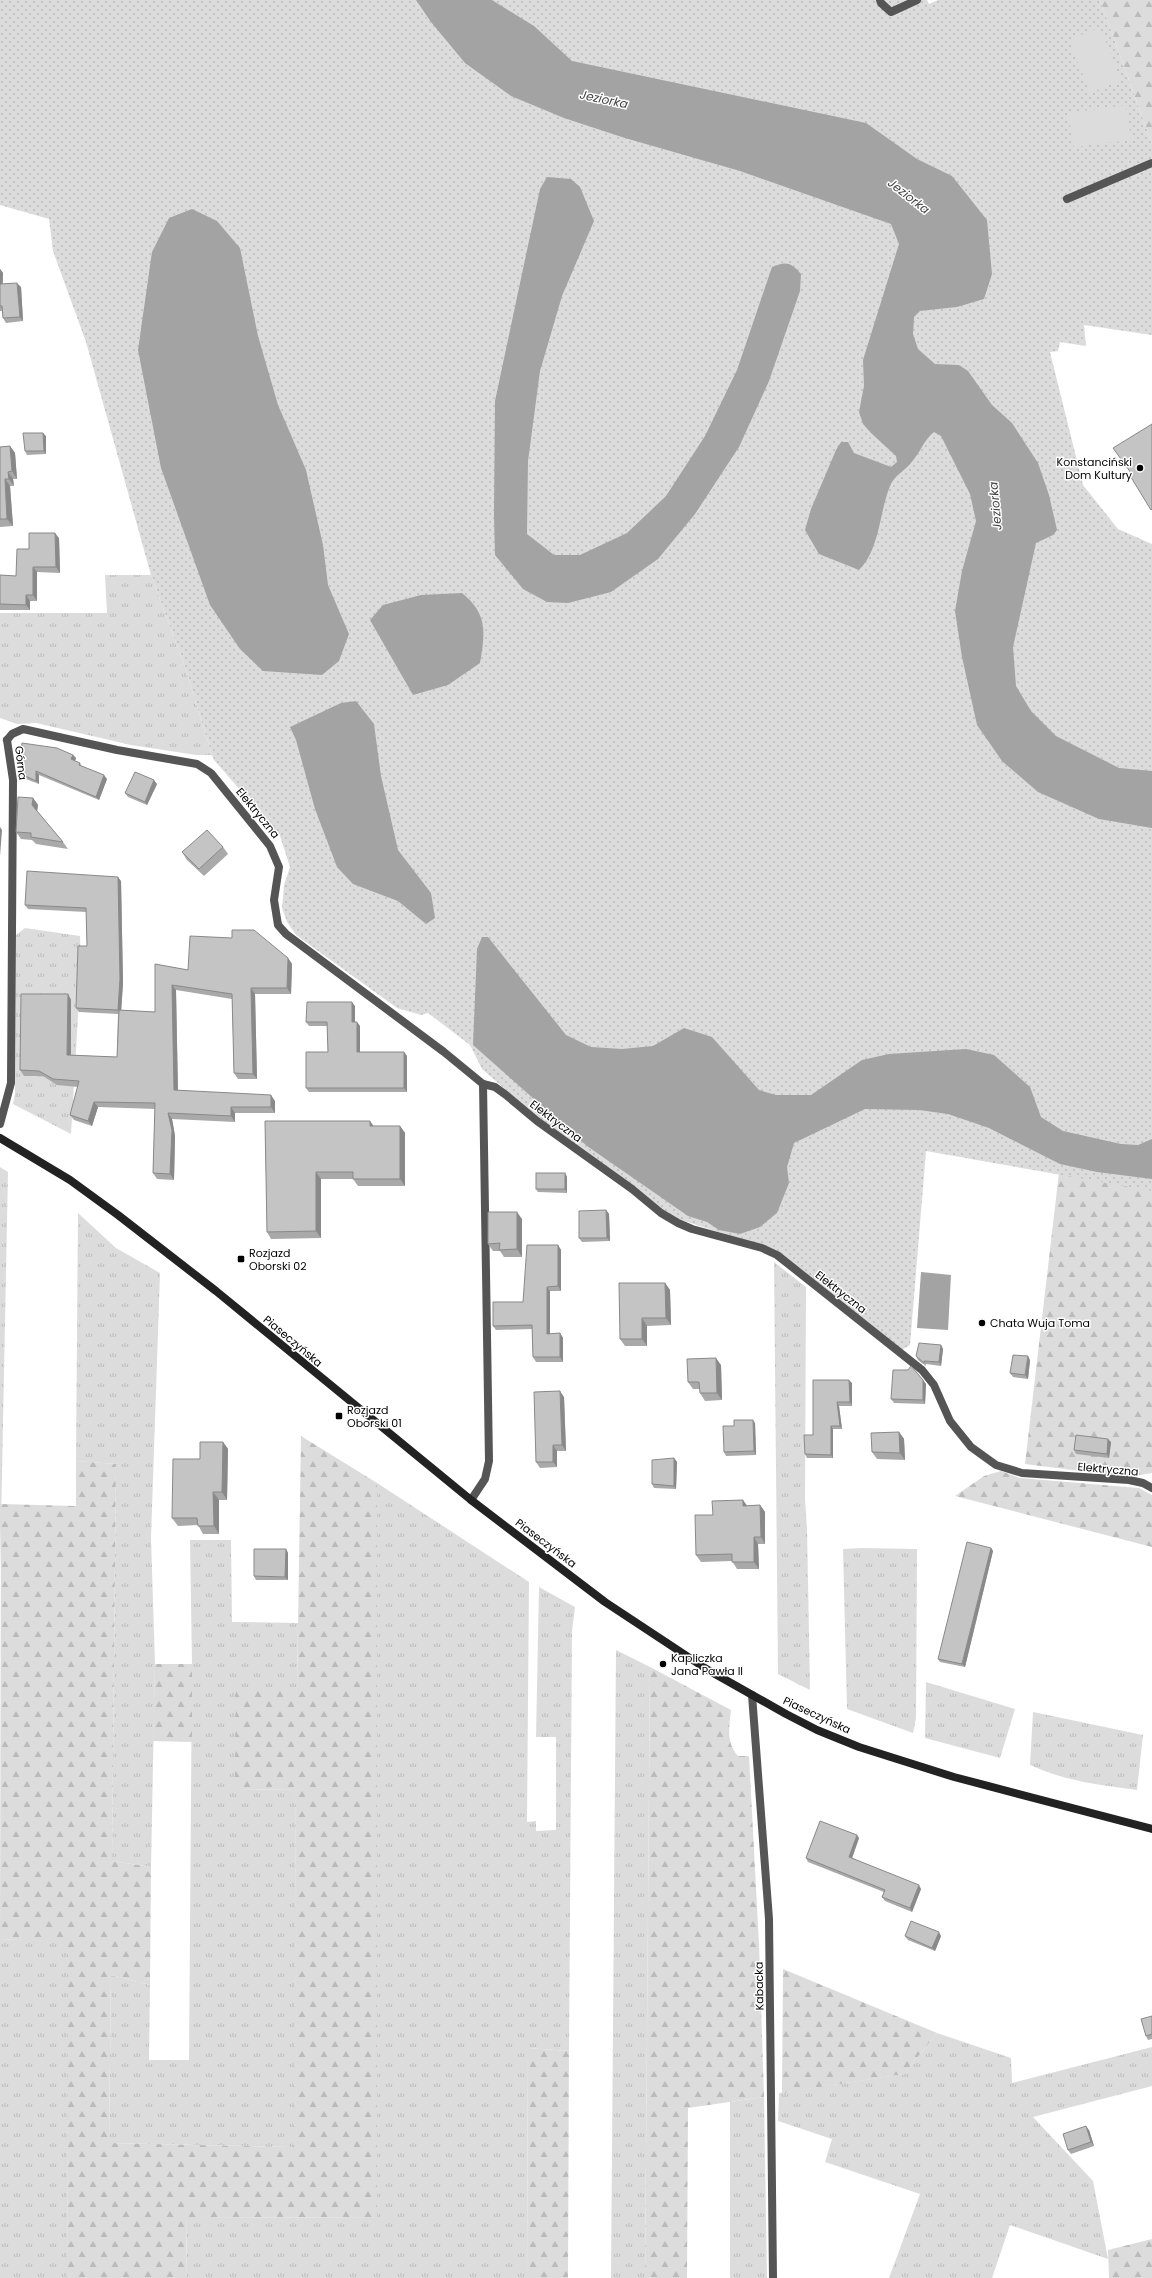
<svg xmlns="http://www.w3.org/2000/svg" width="1152" height="2278" viewBox="0 0 1152 2278" font-family="Poppins,sans-serif">
	<defs>
		<pattern id="grass-tufts" width="24" height="20" patternUnits="userSpaceOnUse"><rect width="24" height="20" fill="#dcdcdc"/><path d="M3 7l-1-3M5 7V3M7 7l1-3M15 17l-1-3M17 17v-4M19 17l1-3" fill="none" stroke="#bbb"/></pattern>
		<pattern id="forest-firs" width="22" height="20" patternUnits="userSpaceOnUse"><rect width="22" height="20" fill="#dcdcdc"/><path d="M5 1l3.5 6h-7zM16 11l3.5 6h-7z" fill="#bbb"/></pattern>
		<pattern id="park-dots" width="8" height="8" patternUnits="userSpaceOnUse"><rect width="8" height="8" fill="#dcdcdc"/><path d="M2 2h.1M6 6h.1" fill="none" stroke="#bbb" stroke-width="1.8" stroke-linecap="round"/></pattern>
	</defs>
	<rect width="100%" height="100%" fill="#fff"/>
	<g fill="url(#grass-tufts)">
		<path d="M105,575H151L186,670L212,755H196L131,745L36,723L17,724L0,718V613H107Z"/>
		<path d="M25,928L80,936L81,966L71,1134L13,1104L15,1094L16,935Z"/>
		<path d="M0,1167L8,1172L0,1573Z"/>
		<path d="M78,1213L116,1248L160,1273L151,1538L155,1664L151,1867L112,1861L116,1464L76,1461Z"/>
		<path d="M774,1262L806,1287L805,1500L807,1528L810,1690L778,1674Z"/>
		<path d="M377,1483L529,1582L527,1822L536,1821V1831L556,1830V1737H536L539,1587L575,1607L572,1631L569,2051L528,2048L527,2278H186L187,2217L377,2218Z"/>
		<path d="M190,1540H231L232,1622L298,1623L297,1689L235,1789L296,1790L294,2147L109,2143L111,1975L150,1985L149,2060H189L192,1664Z"/>
		<path d="M862,1548L917,1549L916,1718L913,1733L847,1709L843,1549Z"/>
		<path d="M616,1650L650,1667L645,2278H611Z"/>
		<path d="M926,1682L1015,1709L1000,1758L925,1738Z"/>
		<path d="M1033,1712L1143,1735L1137,1790C1099,1785 1065,1781 1030,1765Z"/>
		<path d="M0,1939L69,1941L67,2278H0Z"/>
		<path d="M937,2033L1011,2058L1012,2083L1152,2047V2086L1033,2117L1093,2181L1108,2259L1010,2225L992,2278H889L920,2194L825,2162L832,2139L778,2121L779,2093L904,2074Z"/>
		<path d="M764,2097L767,2278H730V2102Z"/>
	</g>
	<g fill="url(#forest-firs)">
		<path d="M1100,0H1152V144Z"/>
		<path d="M1060,1164L1152,1179V1473L1128,1477L1025,1464Z"/>
		<path d="M301,1436L377,1483V2218L187,2217L186,2278H67L68,1942L0,1939L1,1504L76,1506V1461L116,1464L112,1861L151,1867L150,1985L111,1975L109,2143L293,2147L296,1790L235,1789L236,1688L297,1689Z"/>
		<path d="M1001,1471L1020,1478L1139,1488L1152,1495V1547L955,1496L984,1476Z"/>
		<path d="M155,1664H192V1742L153,1741Z"/>
		<path d="M650,1667L731,1710C729,1727 726,1743 738,1756H749L759,1944L764,2097L688,2108L687,2278H645Z"/>
		<path d="M783,1969L937,2033L904,2074L782,2093Z"/>
		<path d="M528,2048L569,2051L568,2278H527Z"/>
		<path d="M1152,2239V2278H1109L1108,2250Z"/>
	</g>
	<path fill="url(#park-dots)" d="M0,0H927L929,4L938,0H1100L1152,144V335L1084,325L1086,346L1060,342L1058,351L1050,352L1083,485L1118,529L1152,544V1191L926,1151L910,1345L902,1350L774,1250L669,1216L539,1119L482,1069L470,1045L428,1013L421,1015L397,1008L296,935L287,922L282,908L284,885L290,867L280,836L214,760L212,755L186,670L151,575L86,342L53,251L49,219L0,205Z"/>
	<g fill="#dcdcdc">
		<path d="M1100,27L1121,80L1090,93L1069,40Z"/>
		<path d="M1126,105L1131,140L1074,147L1068,113Z"/>
	</g>
	<g fill="#a3a3a3">
		<path d="M416,0H492L534,26L572,61L866,123L917,159L952,176L987,220L992,274L984,299L957,307L920,311L914,317L913,334L918,349L935,364L959,365L968,371L992,405L1012,423L1038,463L1049,495L1057,530L1053,535L1036,543L1013,647L1016,686L1031,711L1056,736L1119,768L1152,771V828L1099,819L1038,792L1002,761L977,725L962,657L955,611L962,571L976,521L970,494L941,436L934,432C924,440 922,449 914,459C907,470 895,474 890,486C879,513 880,549 859,570L819,554L805,530L811,509L836,450L841,442H848L854,453L891,467L897,462L896,456L871,433L863,424L859,412L864,386L863,360L899,244L891,224L740,171L625,138L564,118L511,96L465,63L431,22Z"/>
		<path d="M547,177L571,179L580,187L594,221L562,296L540,371L528,461L527,534L554,555H580L627,533L666,496L705,436L737,370L772,267C786,261 791,262 801,274L800,291L769,381L739,447L695,514L658,559L611,592L568,603L547,602L523,589L495,555L494,515L495,401L540,189Z"/>
		<path d="M192,209L217,221L240,248L258,336L278,405L306,470L323,545L328,585L349,634L339,661L322,675L263,671L240,649L210,605L161,468L138,350L152,252L169,218Z"/>
		<path d="M462,593C488,614 485,633 480,663L448,685L413,695L370,620L383,605L421,595Z"/>
		<path d="M356,701L374,724L381,776L398,850L431,893L435,918L426,924L398,901L353,884L337,867L315,809L296,740L290,727L341,703Z"/>
		<path d="M482,937H488L566,1035L591,1047L622,1049L653,1046L684,1028L712,1037L759,1090L776,1095H811L862,1060L889,1054L966,1049L994,1055L1030,1087L1041,1117L1063,1131L1121,1144L1138,1145L1152,1139V1179L1097,1172L1060,1164L989,1128L948,1114L919,1110L865,1109L794,1143L787,1167L789,1183L777,1213L760,1227L740,1234L719,1230L707,1222L688,1216L587,1146L473,1045L477,949Z"/>
		<path d="M921,1272L951,1275L948,1330L917,1328Z"/>
	</g>
	<g fill="none" stroke-linecap="round" stroke-linejoin="round">
		<g stroke="#555" stroke-width="8">
			<path d="M880,0L881,3L891,12L917,0"/>
			<path d="M1067,199L1152,163"/>
		</g>
		<g stroke="#555" stroke-width="8">
			<path d="M7,740L12,734L23,729L117,750L197,764L211,773L270,846L279,867L274,900L278,925L286,934L444,1052L483,1084L495,1087L506,1095L537,1121L632,1189L661,1213L678,1223L692,1229L762,1248L777,1255L922,1370L934,1385L950,1421L971,1447L996,1465L1022,1473L1129,1480L1143,1483L1152,1488"/>
			<path d="M0,1124L11,1083L13,780L7,740"/>
			<path d="M471,1500L485,1479L489,1461L483,1084"/>
			<path d="M752,1695L769,1919L773,2278"/>
		</g>
		<path stroke="#222" stroke-width="8" d="M0,1138L70,1180L118,1215L216,1291L471,1500L605,1602L708,1670L786,1714L817,1730L859,1747L954,1777L1152,1829"/>
	</g>
	<g fill="#a9a9a9">
		<path d="M0,269L3,273V284L21,287L23,321L6,323L3,318L2,311H0Z"/>
		<path d="M46,436V454L27,455L25,451Z"/>
		<path d="M10,446L15,453L17,479H13L14,486H10L13,526L0,527V447Z"/>
		<path d="M59,538L60,573L37,572V601H30V610H0V575L16,576L29,549Z"/>
		<path d="M73,755L76,758L75,761L80,763L82,767L107,779L99,800L39,775V784L23,778L21,774Z"/>
		<path d="M157,784L147,805L128,797L125,793Z"/>
		<path d="M33,798L38,805L37,811L63,842L68,849L36,844L32,840L21,839L16,832Z"/>
		<path d="M223,847L228,854L204,876L187,860L182,852Z"/>
		<path d="M121,881L123,983L121,1010L155,1012V964L188,970L288,958L292,964L291,994H255L257,1079H238L234,1073L232,999L176,990L178,1090L275,1101V1113H235V1122L172,1119L175,1136L174,1180L157,1179L153,1173L155,1109L98,1107L92,1126L74,1120L70,1115L78,1087L57,1085L43,1076H24L20,1070L68,994L71,1000V1055L117,1057L118,1014L79,1012L76,1008L87,946L86,912L28,909L25,905Z"/>
		<path d="M355,1006V1022L360,1026V1052H404L407,1056V1092H309L306,1088L328,1052L327,1026H309L306,1022Z"/>
		<path d="M265,1121L373,1126H400L405,1133V1186H358L353,1179H321V1238L271,1239L267,1232Z"/>
		<path d="M565,1173L567,1177V1193L538,1192L536,1189Z"/>
		<path d="M606,1210L609,1214L610,1241L582,1242L579,1238Z"/>
		<path d="M522,1219V1257H504L500,1251H493L488,1244Z"/>
		<path d="M558,1245L561,1250V1291H550V1334L560,1333L563,1338V1362H536L533,1357L532,1329L496,1330L493,1326L523,1302Z"/>
		<path d="M665,1283L670,1290L671,1325L647,1326V1346H625L620,1339Z"/>
		<path d="M941,1345L943,1349L941,1366L926,1364V1366L918,1360L916,1356Z"/>
		<path d="M1030,1360L1028,1379L1013,1377L1010,1373Z"/>
		<path d="M721,1365L722,1400L705,1401L700,1393V1389H693L688,1382Z"/>
		<path d="M813,1380L852,1383V1406H839L842,1429H833V1458H807L805,1454L813,1435Z"/>
		<path d="M923,1380L926,1384L925,1404L894,1403L891,1399Z"/>
		<path d="M564,1397L566,1451H557V1467L540,1468L536,1462Z"/>
		<path d="M755,1423L756,1455L726,1456L724,1452Z"/>
		<path d="M899,1432L904,1439L905,1460L877,1459L872,1452Z"/>
		<path d="M223,1442L228,1449L227,1500H219V1534H203L198,1525L178,1526L172,1518L200,1459Z"/>
		<path d="M1111,1442L1109,1458L1076,1454L1074,1450Z"/>
		<path d="M674,1458L677,1462L676,1489L654,1488L652,1484Z"/>
		<path d="M760,1505L765,1512V1544H758L759,1569H737L732,1561L701,1562L696,1555L713,1515L747,1506Z"/>
		<path d="M991,1548L993,1551L965,1667L940,1662L938,1659Z"/>
		<path d="M286,1549L288,1553V1580H256L254,1576Z"/>
		<path d="M859,1838L852,1858L921,1889L912,1912L885,1901L882,1897L884,1892L808,1862L806,1858Z"/>
		<path d="M905,1936H941L935,1951L908,1940Z"/>
		<path d="M1152,2016V2039L1148,2040L1146,2036Z"/>
		<path d="M1089,2130L1094,2146L1071,2154L1068,2150Z"/>
	</g>
	<g fill="#898989">
		<path d="M0,269L3,273L2,289L0,286Z"/>
		<path d="M17,283L21,287L23,321L20,317Z"/>
		<path d="M43,433L46,436V454L44,451Z"/>
		<path d="M10,446L15,453L17,479L12,471Z"/>
		<path d="M8,472L13,479L14,486L9,479Z"/>
		<path d="M5,479L10,486L13,526L7,519Z"/>
		<path d="M55,533L59,538L60,573L56,567Z"/>
		<path d="M33,567L37,572V601L33,595Z"/>
		<path d="M26,595L30,601V610L26,605Z"/>
		<path d="M73,755L76,758L74,763L71,759Z"/>
		<path d="M36,771L39,775V784L36,781Z"/>
		<path d="M104,775L107,779L99,800L96,797Z"/>
		<path d="M154,780L157,784L147,805L145,802Z"/>
		<path d="M33,798L38,805L37,812L32,805Z"/>
		<path d="M0,827L2,830L0,856Z"/>
		<path d="M118,877L121,881L123,983L121,1014L118,1010Z"/>
		<path d="M288,958L292,964L291,994L287,988Z"/>
		<path d="M172,985L176,990L178,1096L174,1090Z"/>
		<path d="M251,988L255,994L257,1079L253,1074Z"/>
		<path d="M68,994L71,1000V1061L67,1055Z"/>
		<path d="M352,1002L355,1006V1026L352,1022Z"/>
		<path d="M357,1022L360,1026V1056L357,1052Z"/>
		<path d="M404,1052L407,1056V1092L404,1088Z"/>
		<path d="M271,1095L275,1101V1113L271,1107Z"/>
		<path d="M94,1102L98,1107L92,1126L88,1121Z"/>
		<path d="M231,1107L235,1113V1122L231,1116Z"/>
		<path d="M168,1113L172,1119L175,1136L174,1180L170,1174Z"/>
		<path d="M370,1121L375,1128L370,1126Z"/>
		<path d="M400,1126L405,1133V1186L400,1179Z"/>
		<path d="M316,1172L321,1179V1238L316,1231Z"/>
		<path d="M565,1173L567,1177V1193L565,1189Z"/>
		<path d="M606,1210L609,1214L610,1241L607,1238Z"/>
		<path d="M517,1212L522,1219V1257L517,1249Z"/>
		<path d="M558,1245L561,1250V1291L558,1286Z"/>
		<path d="M665,1283L670,1290L671,1325L666,1318Z"/>
		<path d="M547,1287L550,1291V1338L547,1334Z"/>
		<path d="M642,1318L647,1326V1346L642,1339Z"/>
		<path d="M560,1333L563,1338V1362L560,1357Z"/>
		<path d="M941,1345L943,1349L941,1366L939,1362Z"/>
		<path d="M1028,1356L1030,1360L1028,1379L1025,1375Z"/>
		<path d="M716,1358L721,1365L722,1400L717,1393Z"/>
		<path d="M849,1380L852,1383V1406L850,1402Z"/>
		<path d="M923,1380L926,1384L925,1404L923,1400Z"/>
		<path d="M560,1391L564,1397L566,1451L562,1445Z"/>
		<path d="M837,1402L839,1406L842,1429L840,1426Z"/>
		<path d="M753,1420L755,1423L756,1455L754,1451Z"/>
		<path d="M831,1426L833,1429V1458L831,1455Z"/>
		<path d="M899,1432L904,1439L905,1460L900,1453Z"/>
		<path d="M1108,1439L1111,1442L1109,1458L1107,1454Z"/>
		<path d="M223,1442L228,1449L227,1500L222,1492Z"/>
		<path d="M553,1445L557,1451V1467L553,1462Z"/>
		<path d="M674,1458L677,1462L676,1489L674,1486Z"/>
		<path d="M213,1492L219,1500V1534L214,1526Z"/>
		<path d="M743,1500L748,1507L743,1506Z"/>
		<path d="M760,1505L765,1512V1544L761,1537Z"/>
		<path d="M754,1537L758,1544L759,1569L754,1562Z"/>
		<path d="M991,1548L993,1551L965,1667L962,1664Z"/>
		<path d="M286,1549L288,1553V1580L285,1577Z"/>
		<path d="M857,1835L859,1838L851,1861L849,1857Z"/>
		<path d="M919,1885L921,1889L912,1912L910,1908Z"/>
		<path d="M939,1932L941,1936L935,1951L932,1948Z"/>
		<path d="M1086,2126L1089,2130L1094,2146L1091,2142Z"/>
	</g>
	<g fill="#c4c4c4" stroke="#898989">
		<path d="M17,283L20,317L3,318L2,306H0V284Z"/>
		<path d="M1152,424V509L1151,510L1129,474L1131,473L1113,448Z"/>
		<path d="M23,433H43L44,451H25Z"/>
		<path d="M10,446L12,471L8,472L9,479H5L7,519H0V447Z"/>
		<path d="M29,533H55L56,567H33V595H26V605L0,604V575L16,576L17,549H29Z"/>
		<path d="M22,743L57,748L73,755L71,759L80,763L79,765L104,775L96,797L36,771V781L21,774L19,765Z"/>
		<path d="M135,772L154,780L145,802L125,793Z"/>
		<path d="M18,797L33,798L32,805L63,842L31,837V833L16,832Z"/>
		<path d="M207,830L223,847L199,869L182,852Z"/>
		<path d="M27,871L118,877L120,979L118,1010L76,1008L78,946H87L86,908L25,905Z"/>
		<path d="M232,930H254L288,958L287,988H251L253,1074L234,1073L232,994L172,985L174,1090L271,1095V1107H231V1116L168,1113L172,1130L170,1174L153,1173L155,1103L94,1102L88,1121L70,1115L79,1081L53,1079L39,1071L20,1070L21,994H68L67,1055L117,1057L119,1010L155,1012V964L188,970L190,936L232,938Z"/>
		<path d="M307,1002H352V1022H357V1052H404V1088H306V1052H328L327,1022H306Z"/>
		<path d="M265,1121H370V1126H400V1179H353V1172H316V1231L267,1232Z"/>
		<rect x="536" y="1173" width="29" height="16"/>
		<path d="M606,1210L607,1238H579V1211Z"/>
		<path d="M488,1212H517V1249L499,1250L500,1243L488,1244Z"/>
		<path d="M527,1245H558V1286L547,1287V1334L560,1333V1357H533L532,1325L493,1326V1302H523Z"/>
		<path d="M619,1283H665L666,1318H642V1339H620Z"/>
		<path d="M919,1343L941,1345L939,1362L924,1361V1363L916,1356Z"/>
		<path d="M1013,1355L1028,1356L1025,1375L1010,1373Z"/>
		<path d="M716,1358L717,1393H700L699,1382H688L687,1359Z"/>
		<path d="M911,1366L923,1380V1400L891,1399L893,1370H908Z"/>
		<path d="M813,1380H849L850,1402H837L840,1426H831V1455L805,1454L804,1435H813Z"/>
		<path d="M560,1391L562,1445H553V1462H536L534,1392Z"/>
		<path d="M734,1420H753L754,1451L724,1452L723,1426H734Z"/>
		<path d="M899,1432L900,1453L872,1452L871,1433Z"/>
		<path d="M1076,1435L1108,1439L1107,1454L1074,1450Z"/>
		<path d="M200,1442H223L222,1492H213L214,1526H198L197,1518H172L173,1459H200Z"/>
		<path d="M674,1458V1486L652,1484V1460Z"/>
		<path d="M743,1500V1506L760,1505L761,1537H754V1562H732V1554L696,1555L695,1515H713L712,1501Z"/>
		<path d="M967,1542L991,1548L962,1664L938,1659Z"/>
		<path d="M254,1549H286L285,1577L254,1576Z"/>
		<path d="M820,1821L857,1835L849,1857L919,1885L910,1908L882,1897L885,1890L806,1858Z"/>
		<path d="M911,1921L939,1932L932,1948L905,1936Z"/>
		<path d="M1152,2016V2034L1146,2036L1141,2019Z"/>
		<path d="M1086,2126L1091,2142L1068,2150L1063,2134Z"/>
	</g>
	<g fill="#000" stroke="#fff" stroke-width="1.5">
		<circle cx="1140" cy="468" r="4"/>
		<rect x="237" y="1255" width="8" height="8" rx="2"/>
		<circle cx="982" cy="1323" r="4"/>
		<rect x="335" y="1412" width="8" height="8" rx="2"/>
		<circle cx="663" cy="1664" r="4"/>
	</g>
	<g text-anchor="middle" dominant-baseline="central" stroke-width="3" stroke-linejoin="round" paint-order="stroke">
		<g font-size="11" fill="#000" stroke="#fff" text-anchor="start">
			<text x="1132" y="462" text-anchor="end">Konstanciński<tspan x="1132" dy="13">Dom Kultury</tspan></text>
			<text x="249" y="1253">Rozjazd<tspan x="249" dy="13">Oborski 02</tspan></text>
			<text x="990" y="1323">Chata Wuja Toma</text>
			<text x="347" y="1410">Rozjazd<tspan x="347" dy="13">Oborski 01</tspan></text>
			<text x="671" y="1658">Kapliczka<tspan x="671" dy="13">Jana Pawła II</tspan></text>
		</g>
		<g font-size="11" fill="#000" stroke="#fff">
			<text transform="translate(21 763) rotate(83)">Górna</text>
			<text transform="translate(258 813) rotate(51)">Elektryczna</text>
			<text transform="translate(556 1121) rotate(37)">Elektryczna</text>
			<text transform="translate(841 1292) rotate(38)">Elektryczna</text>
			<text transform="translate(293 1341) rotate(40)">Piaseczyńska</text>
			<text transform="translate(1108 1469) rotate(5)">Elektryczna</text>
			<text transform="translate(546 1543) rotate(37)">Piaseczyńska</text>
			<text transform="translate(817 1715) rotate(25)">Piaseczyńska</text>
			<text transform="translate(759 1986) rotate(-91)">Kabacka</text>
		</g>
		<g font-size="12" font-style="italic" fill="#444" stroke="#fff">
			<text transform="translate(604 99) rotate(12)">Jeziorka</text>
			<text transform="translate(909 196) rotate(38)">Jeziorka</text>
			<text transform="translate(995 506) rotate(-95)">Jeziorka</text>
		</g>
	</g>
</svg>
